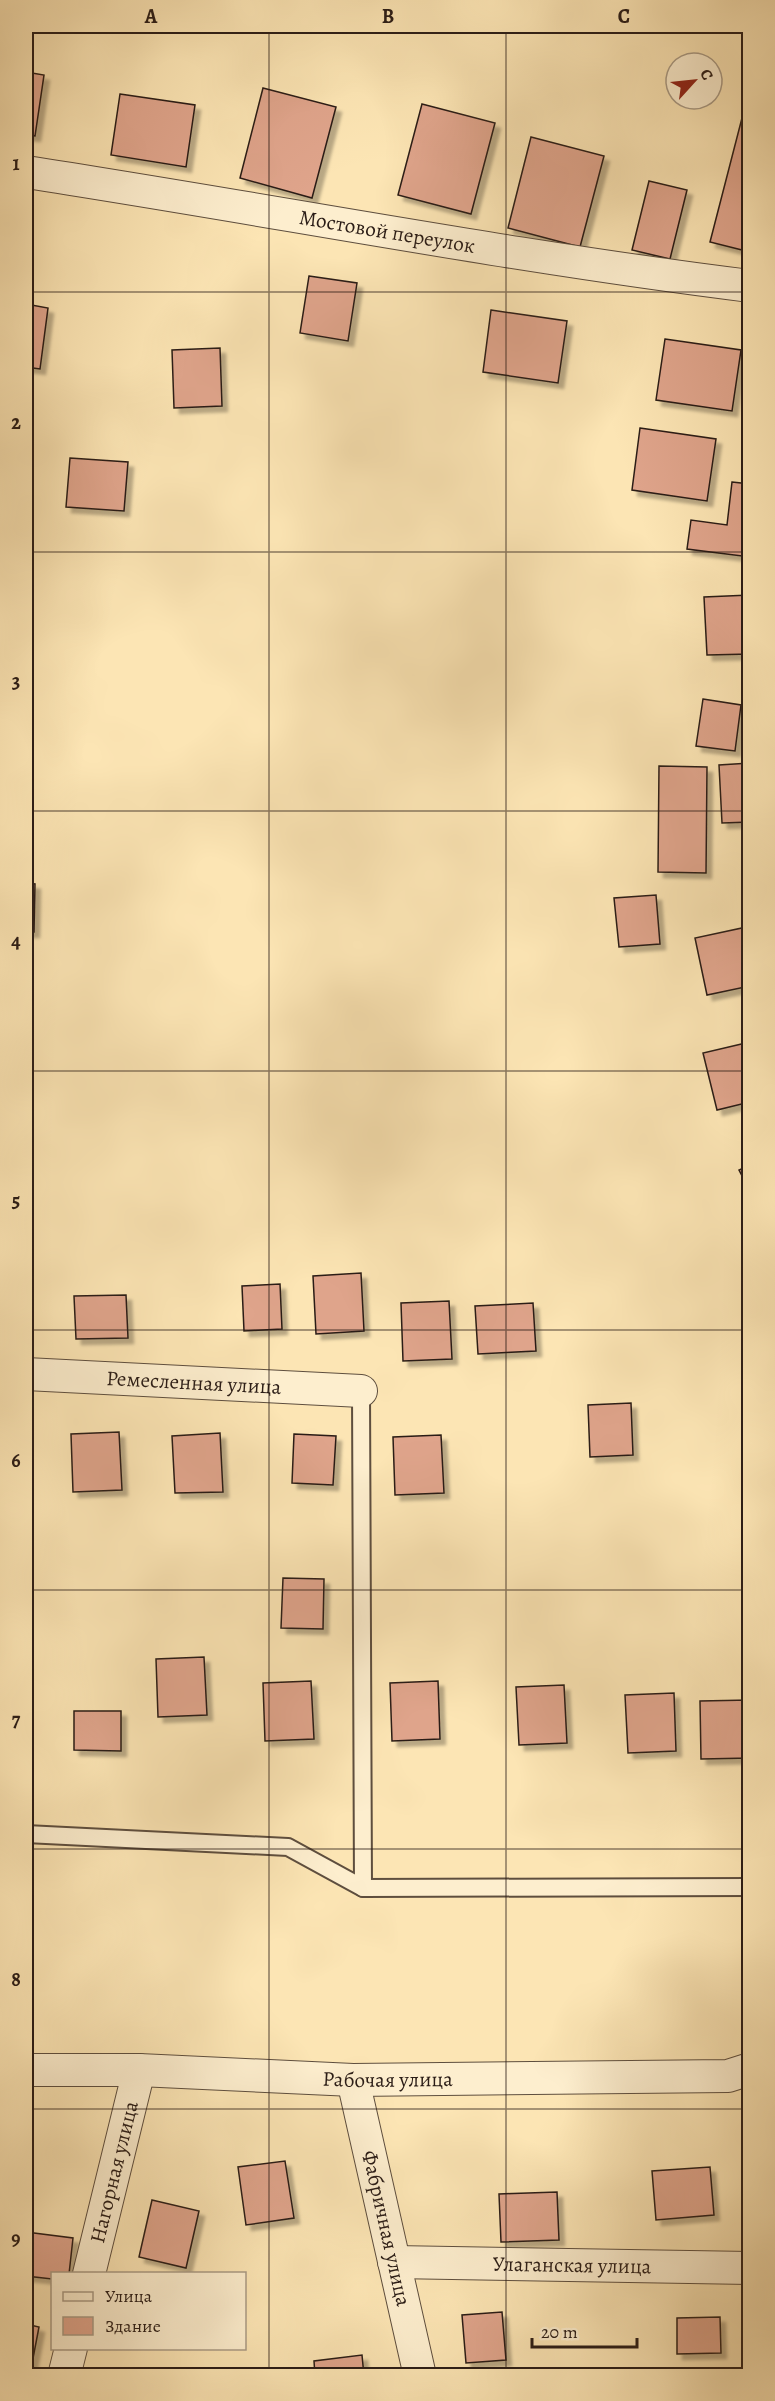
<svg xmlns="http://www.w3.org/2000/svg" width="775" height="2401" viewBox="0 0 775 2401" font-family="Alegreya,serif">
	<defs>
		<filter id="shadow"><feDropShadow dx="5.5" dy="5.5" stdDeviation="1.5" flood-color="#0004"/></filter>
	</defs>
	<rect width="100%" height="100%" fill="#fce5b4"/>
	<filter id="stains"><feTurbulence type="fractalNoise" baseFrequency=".00333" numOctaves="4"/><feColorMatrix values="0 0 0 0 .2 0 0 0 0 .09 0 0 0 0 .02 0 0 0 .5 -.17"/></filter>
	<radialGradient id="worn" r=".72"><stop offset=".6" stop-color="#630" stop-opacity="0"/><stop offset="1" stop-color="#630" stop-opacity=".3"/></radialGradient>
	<g fill="#dfa48b" stroke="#2a1c16" stroke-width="1.5" filter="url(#shadow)">
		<path d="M26,72L44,75L35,136L26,135Z"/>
		<path d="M750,87V252L710,242Z"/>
		<path d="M263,88L336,107L312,198L240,178Z"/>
		<path d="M120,94L195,105L186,167L111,155Z"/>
		<path d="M422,104L495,123L471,214L398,195Z"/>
		<path d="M531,137L604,156L580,247L508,228Z"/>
		<path d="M649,181L687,190L670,259L632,250Z"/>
		<path d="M309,276L357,283L348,341L300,333Z"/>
		<path d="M26,304L48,308L40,369L26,367Z"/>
		<path d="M491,310L567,321L558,383L483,372Z"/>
		<path d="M665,339L741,350L732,411L656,400Z"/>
		<path d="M220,348L222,406L174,408L172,350Z"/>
		<path d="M640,428L716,439L707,501L632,490Z"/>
		<path d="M70,458L128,462L124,511L66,507Z"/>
		<path d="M732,482L750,484V557L687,549L691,520L727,525Z"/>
		<path d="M750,595V654L707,655L704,597Z"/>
		<path d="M703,699L741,705L735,751L696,746Z"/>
		<path d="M750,763V822L722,823L719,765Z"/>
		<path d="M659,766L707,767L706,873L658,872Z"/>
		<path d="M26,883L35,884L34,932H26Z"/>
		<path d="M656,895L660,944L619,947L614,898Z"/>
		<path d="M742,928L750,964V986L707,995L695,938Z"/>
		<path d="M750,1042V1102L717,1110L703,1053Z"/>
		<path d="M750,1165V1191L739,1170Z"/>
		<path d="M361,1273L364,1331L316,1334L313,1276Z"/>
		<path d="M280,1284L282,1329L244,1331L242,1286Z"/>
		<path d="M126,1295L128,1338L76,1339L74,1296Z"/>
		<path d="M449,1301L452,1359L403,1361L401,1303Z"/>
		<path d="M533,1303L536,1351L478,1354L475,1306Z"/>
		<path d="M631,1403L633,1455L590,1457L588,1405Z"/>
		<path d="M745,1420H750V1478H747Z"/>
		<path d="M119,1432L122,1490L73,1492L71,1434Z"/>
		<path d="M220,1433L223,1492L175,1493L172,1436Z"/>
		<path d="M294,1434L336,1436L333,1485L292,1483Z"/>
		<path d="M441,1435L444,1493L395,1495L393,1437Z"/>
		<path d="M283,1578L324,1579L323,1629L281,1628Z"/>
		<path d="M204,1657L207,1715L158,1717L156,1659Z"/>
		<path d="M311,1681L314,1739L265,1741L263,1683Z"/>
		<path d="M438,1681L440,1739L392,1741L390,1683Z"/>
		<path d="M564,1685L567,1743L519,1745L516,1687Z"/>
		<path d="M674,1693L676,1751L628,1753L625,1695Z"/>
		<path d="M750,1700V1758L701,1759L700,1701Z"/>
		<path d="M74,1711H121V1751L74,1750Z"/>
		<path d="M285,2161L294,2218L246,2225L238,2167Z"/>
		<path d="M710,2167L714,2215L656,2220L652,2171Z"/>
		<path d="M557,2192L559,2240L501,2242L499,2194Z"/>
		<path d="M152,2200L199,2211L186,2268L139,2257Z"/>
		<path d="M26,2232L73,2238L69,2274H52V2279L26,2276Z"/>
		<path d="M502,2312L506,2360L466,2363L462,2315Z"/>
		<path d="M720,2317L721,2353L677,2354V2318Z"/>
		<path d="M26,2324L39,2327L30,2374L26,2373Z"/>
		<path d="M362,2355L364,2376H315L314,2361Z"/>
	</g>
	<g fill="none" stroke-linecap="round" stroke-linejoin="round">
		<g stroke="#5e4e3e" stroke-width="20">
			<g id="lane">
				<path d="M361,1391L363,1888"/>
				<path d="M26,1834L288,1847L363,1888L750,1887"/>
			</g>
		</g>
		<g stroke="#5e4e3e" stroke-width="34">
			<g id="street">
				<path id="s1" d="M26,172C267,209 507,256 750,286"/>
				<path id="s2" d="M26,1374L361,1391"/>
				<path id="s3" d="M26,2070H139L353,2080L728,2076L750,2069"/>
				<path id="s4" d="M353,2080L420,2376"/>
				<path id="s5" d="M394,2262L750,2268"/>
				<path id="s6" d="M89,2274L139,2070"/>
				<path d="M64,2376L71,2348"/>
			</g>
		</g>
		<use href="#lane" stroke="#fdeece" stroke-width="16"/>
		<use href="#street" stroke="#fdeece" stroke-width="32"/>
	</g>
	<path fill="none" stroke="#2a1c16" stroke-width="1.5" stroke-opacity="0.55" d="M269,26V2376M506,26V2376M26,292H750M26,552H750M26,811H750M26,1071H750M26,1330H750M26,1590H750M26,1849H750M26,2109H750"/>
	<g text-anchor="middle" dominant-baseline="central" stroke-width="4.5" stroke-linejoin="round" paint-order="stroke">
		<g font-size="21" fill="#2a1c16" stroke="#fdeece">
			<text stroke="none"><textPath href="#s1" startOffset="366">Мостовой переулок</textPath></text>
			<text stroke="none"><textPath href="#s2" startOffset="168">Ремесленная улица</textPath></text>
			<text stroke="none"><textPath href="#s3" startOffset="362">Рабочая улица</textPath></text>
			<text stroke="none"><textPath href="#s6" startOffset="105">Нагорная улица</textPath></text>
			<text stroke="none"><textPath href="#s4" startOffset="152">Фабричная улица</textPath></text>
			<text stroke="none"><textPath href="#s5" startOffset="178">Улаганская улица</textPath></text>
		</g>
	</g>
	<rect width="775" height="2401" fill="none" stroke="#fce5b4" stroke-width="66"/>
	<rect x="51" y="2272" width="195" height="78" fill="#fdeece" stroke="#a99a84" stroke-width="1.5"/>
	<rect x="63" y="2292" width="30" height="9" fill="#fdeece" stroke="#a99a84" stroke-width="1.5"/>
	<text x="105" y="2302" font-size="18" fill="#2a1c16">Улица</text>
	<rect x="63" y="2317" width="30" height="18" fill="#dfa48b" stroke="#a99a84" stroke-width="1.5"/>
	<text x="105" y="2332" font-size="18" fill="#2a1c16">Здание</text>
	<g transform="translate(694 81) rotate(63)"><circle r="28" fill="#fdeece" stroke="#a99a84" stroke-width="1.5"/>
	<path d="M0-4.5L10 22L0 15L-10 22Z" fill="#8f2418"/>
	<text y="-9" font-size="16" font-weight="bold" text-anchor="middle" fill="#2a1c16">С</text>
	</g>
	<path d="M532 2338v9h105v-9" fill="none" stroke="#2a1c16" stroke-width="3"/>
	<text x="541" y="2338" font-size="18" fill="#2a1c16" stroke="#fdeece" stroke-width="4.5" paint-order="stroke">20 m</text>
	<rect x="33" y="33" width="709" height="2335" fill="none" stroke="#2a1c16" stroke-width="2"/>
	<g font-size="20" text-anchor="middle" font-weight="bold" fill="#2a1c16">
		<text x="151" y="23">A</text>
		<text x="388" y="23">B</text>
		<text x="624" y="23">C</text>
		<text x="16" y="170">1</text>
		<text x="16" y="429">2</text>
		<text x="16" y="688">3</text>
		<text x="16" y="948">4</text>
		<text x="16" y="1207">5</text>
		<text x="16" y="1467">6</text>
		<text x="16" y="1726">7</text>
		<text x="16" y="1986">8</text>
		<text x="16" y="2245">9</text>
	</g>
	<rect width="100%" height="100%" filter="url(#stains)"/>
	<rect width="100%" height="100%" fill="url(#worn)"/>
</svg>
